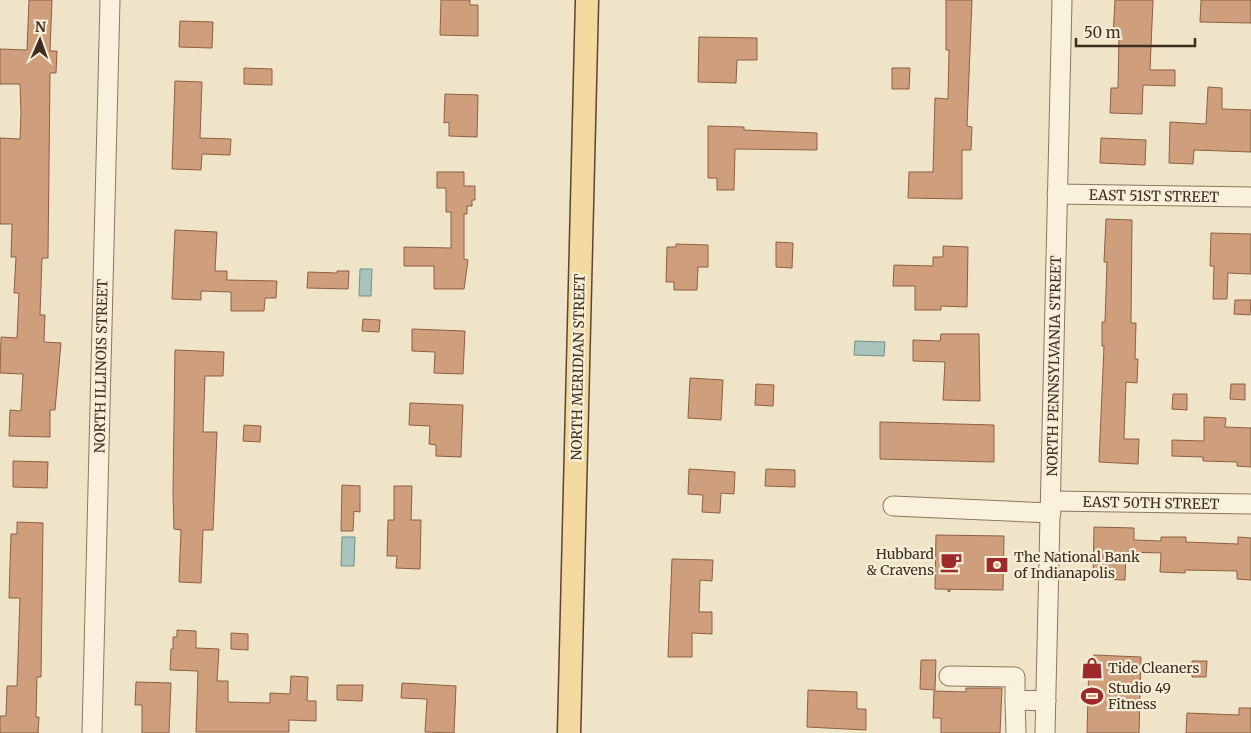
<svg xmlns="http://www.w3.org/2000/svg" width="1251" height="733" viewBox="0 0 1251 733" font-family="Merriweather,serif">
	<rect width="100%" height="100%" fill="#f0e4c8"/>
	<g fill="#a9c4bc" stroke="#6f938a">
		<path d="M360,269H372L371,296H359Z"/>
		<path d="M855,341L885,342L884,356L854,355Z"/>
		<path d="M342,537H355L354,566H341Z"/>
	</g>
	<g fill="#cf9f7d" stroke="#8d5f41">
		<path d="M29,0H52L50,51H57L56,73H50L48,258H42L40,315H45L44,342L61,343L55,410H50V437L9,436L10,410L21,411L23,374L0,373L1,337L17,338L19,293H14L16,257H11L12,224H0V138L20,139L21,113L20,84H0V49L27,50Z"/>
		<path d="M441,0H470V5H478V36L440,35Z"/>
		<path d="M946,0H972L967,126L972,127L971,150H962V199L908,198L909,172H933L935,98L948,99L949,50H946Z"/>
		<path d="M1115,0H1153L1150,70H1175V86L1143,85L1142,114L1110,113L1111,88H1118L1119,37H1113Z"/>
		<path d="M1201,0H1251V23L1200,22Z"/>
		<path d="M180,21L213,22L212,48L179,47Z"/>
		<path d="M699,37L757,38V60H737L736,83L698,82Z"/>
		<path d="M244,68L272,69V85L244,84Z"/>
		<path d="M892,68H910L909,89H892Z"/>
		<path d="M175,81L202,82L200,138L231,139L230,155L202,154L201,170L172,169Z"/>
		<path d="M1208,87L1222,88V109L1251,110V152L1194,150L1193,164L1169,163L1170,122L1206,124Z"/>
		<path d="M445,94L478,95L477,137L449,136V122L444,123Z"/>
		<path d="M708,126L744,127V130L817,133V150L735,149L734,190H717V178H708Z"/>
		<path d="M1101,138L1146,140L1145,165L1100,163Z"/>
		<path d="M437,172H464V186H475V200H472V206H467V214H464V259L468,260L464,289H434V266H404V247L451,248V212H446V188H437Z"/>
		<path d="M1106,219L1132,220L1131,323H1136L1135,359H1138L1137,383L1126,382L1124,439H1139L1138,464L1099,462L1104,346H1102V322H1105L1107,262H1104Z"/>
		<path d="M175,230L217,232L215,271H227V280L277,281L276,298H265L264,311H231V292L201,291V300L172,299Z"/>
		<path d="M1211,233L1251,234V274L1228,273L1227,299H1213L1214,266H1210Z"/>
		<path d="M776,242L793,243L792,268L776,267Z"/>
		<path d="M676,244L708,245V267H698L697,290H674V282H666L667,247H676Z"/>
		<path d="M943,246L968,247L967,307L941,306V310H915V286H893L894,265L933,266V257H943Z"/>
		<path d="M337,271H349L348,289L307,288L308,272L337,273Z"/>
		<path d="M1235,300H1251L1250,315L1234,314Z"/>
		<path d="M363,319L380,320L379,332L362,331Z"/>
		<path d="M412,329L465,331L463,374L434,373L435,352L412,351Z"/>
		<path d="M941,334H979L980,401L943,400L945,362L913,361V340L940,341Z"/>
		<path d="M175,350L224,352L223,376H205L203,432H217L213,530H203L201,583L179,582L181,530L174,529L173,494Z"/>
		<path d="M690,378L723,380L721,420L688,418Z"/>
		<path d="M756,384L774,385L773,406L755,405Z"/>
		<path d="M1231,384H1245V400L1230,399Z"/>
		<path d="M1173,394H1187V410L1172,409Z"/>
		<path d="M410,403L463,405L461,457L436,456V445L429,444L430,426L409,425Z"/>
		<path d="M1204,417L1226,418L1225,427L1251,428V467L1237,466V462L1203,461V457L1172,456V440L1204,441Z"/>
		<path d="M880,422L994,425V462L880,459Z"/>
		<path d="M244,425L261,426L260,442L243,441Z"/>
		<path d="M13,461L48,462L47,488L13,487Z"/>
		<path d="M689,469L735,472L734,494L721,493L720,513L702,512L703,495L688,494Z"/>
		<path d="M766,469L795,470V487L765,486Z"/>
		<path d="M342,485L360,486V512L354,511L353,531H341Z"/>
		<path d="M394,486H412L411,520H421L420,569L396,568L397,556H387L388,520H394Z"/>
		<path d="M17,522L43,523L41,677H37L36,717H39L38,733H0V716H6L7,686H17L20,598H9L11,534H17Z"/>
		<path d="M1094,527L1134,528V540L1161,541V537H1186V542L1238,544V537L1251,538V580L1237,579V571L1185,570V573L1160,572L1161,553L1126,552L1125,580L1093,579Z"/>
		<path d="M936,535L1004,536L1003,590L935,589Z"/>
		<path d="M672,559L713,560L712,581L700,580L699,612H712V634L692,633V657H668Z"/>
		<path d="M177,630L196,631V648L219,649L217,681H228V702L270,703V693L290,694L291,676L308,677L307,701H316V721L289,720V732H196L198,671L170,670L171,649H173V637H177Z"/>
		<path d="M231,633L248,634V650L231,649Z"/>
		<path d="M1094,655L1141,657L1139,733H1087L1089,661Z"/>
		<path d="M921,660H936L935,690L920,689Z"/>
		<path d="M1192,661H1207L1206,677H1192Z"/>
		<path d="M136,682L171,683L169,733H142V705H135Z"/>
		<path d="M402,683L456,686L454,733L425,732L427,699L401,698Z"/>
		<path d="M337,685H363L362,701L337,700Z"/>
		<path d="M966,688H1002L1000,733H941V718H933L934,691L966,692Z"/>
		<path d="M808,690L857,692V709H866V730L807,727Z"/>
		<path d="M1239,708H1251V733H1186L1187,713L1239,715Z"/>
	</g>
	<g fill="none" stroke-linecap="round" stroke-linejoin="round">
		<g stroke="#8d765c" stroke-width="21">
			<g id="minor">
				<path d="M1057,194L1251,197"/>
				<path d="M1051,501L1251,504"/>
				<path d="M893,506L1051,513"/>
				<path d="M949,676L1015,677V700L1046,701"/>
				<path d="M1015,700L1016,733"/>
				<path d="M92,733L110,0"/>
				<path d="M1045,733L1062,0"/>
			</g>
		</g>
		<g stroke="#5b4430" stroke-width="25">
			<path id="major" d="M569,733L587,0"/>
		</g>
		<path stroke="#8d765c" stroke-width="3" stroke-dasharray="4 2.5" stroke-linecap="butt" d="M949,592V589"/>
		<use href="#minor" stroke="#faf1dc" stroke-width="19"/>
		<use href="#major" stroke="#f3d9a0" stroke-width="22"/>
	</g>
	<defs>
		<g id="cafe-bare" transform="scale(1.725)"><path d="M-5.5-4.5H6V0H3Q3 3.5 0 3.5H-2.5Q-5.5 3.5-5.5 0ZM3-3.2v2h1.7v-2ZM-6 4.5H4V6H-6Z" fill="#9e2a2b" stroke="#f7eed8" stroke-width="2.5" paint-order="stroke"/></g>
		<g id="bank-bare" transform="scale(1.725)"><path d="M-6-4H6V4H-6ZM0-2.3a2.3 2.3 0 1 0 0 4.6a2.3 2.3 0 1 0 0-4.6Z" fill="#9e2a2b" stroke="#f7eed8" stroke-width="2.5" paint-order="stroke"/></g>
		<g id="shop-bare" transform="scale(1.725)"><path d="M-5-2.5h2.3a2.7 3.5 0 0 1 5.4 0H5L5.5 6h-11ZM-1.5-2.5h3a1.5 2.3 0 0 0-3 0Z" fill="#9e2a2b" stroke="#f7eed8" stroke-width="2.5" paint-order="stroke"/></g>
		<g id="stadium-bare" transform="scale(1.725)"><path d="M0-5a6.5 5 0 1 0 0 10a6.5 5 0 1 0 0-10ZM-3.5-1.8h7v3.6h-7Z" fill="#9e2a2b" stroke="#f7eed8" stroke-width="2.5" paint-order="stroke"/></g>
	</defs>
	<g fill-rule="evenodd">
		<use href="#cafe-bare" x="951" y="562"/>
		<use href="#bank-bare" x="997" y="565"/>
		<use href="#shop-bare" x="1092" y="668"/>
		<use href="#stadium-bare" x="1092" y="696"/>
	</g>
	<g text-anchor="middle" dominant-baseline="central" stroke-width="4.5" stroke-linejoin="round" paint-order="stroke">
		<g font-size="14" fill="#3d2e20" stroke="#f7eed8">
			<text transform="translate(1154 196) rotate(1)">EAST 51ST STREET</text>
			<text transform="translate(101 366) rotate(-89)">NORTH ILLINOIS STREET</text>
			<text transform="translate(1054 366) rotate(-89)">NORTH PENNSYLVANIA STREET</text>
			<text transform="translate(578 367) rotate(-89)">NORTH MERIDIAN STREET</text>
			<text transform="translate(1151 503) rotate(1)">EAST 50TH STREET</text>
		</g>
		<g font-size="14" fill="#3d2e20" stroke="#f7eed8" text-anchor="start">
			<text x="934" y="554" text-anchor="end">Hubbard<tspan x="934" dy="16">&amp; Cravens</tspan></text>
			<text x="1014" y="557">The National Bank<tspan x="1014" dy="16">of Indianapolis</tspan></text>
			<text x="1108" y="668">Tide Cleaners</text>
			<text x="1108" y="688">Studio 49<tspan x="1108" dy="16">Fitness</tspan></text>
		</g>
	</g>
	<g transform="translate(40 40) rotate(2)" stroke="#f7eed8" stroke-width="4" paint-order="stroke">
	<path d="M0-4L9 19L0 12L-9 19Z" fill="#3d2e20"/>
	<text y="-8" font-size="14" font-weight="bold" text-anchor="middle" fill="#3d2e20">N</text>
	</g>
	<path d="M1076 38v8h119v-8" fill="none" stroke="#3d2e20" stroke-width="2.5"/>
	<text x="1084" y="38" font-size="15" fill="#3d2e20" stroke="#f7eed8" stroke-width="4" paint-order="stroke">50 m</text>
</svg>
